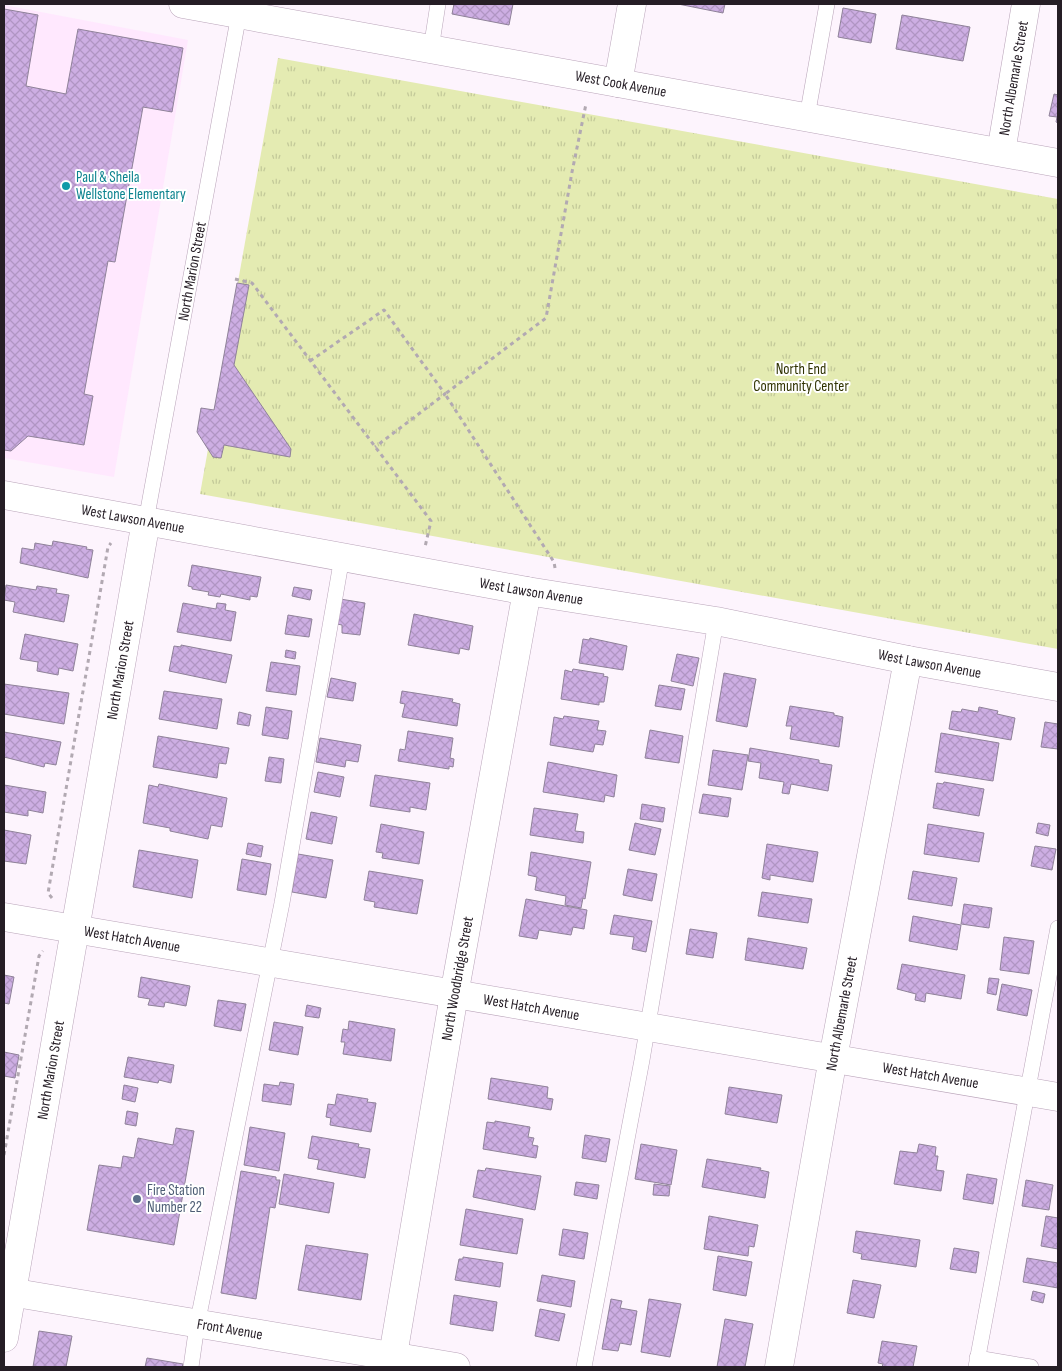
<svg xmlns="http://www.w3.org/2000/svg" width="1062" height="1371" viewBox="0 0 1062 1371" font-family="'Sofia Sans Condensed',sans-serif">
	<defs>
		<pattern id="grass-tufts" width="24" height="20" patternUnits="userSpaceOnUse" patternTransform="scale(1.25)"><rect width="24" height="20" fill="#e4ebb2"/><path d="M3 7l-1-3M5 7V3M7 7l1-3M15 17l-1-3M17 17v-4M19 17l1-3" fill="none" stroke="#c3c999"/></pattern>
		<pattern id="building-cross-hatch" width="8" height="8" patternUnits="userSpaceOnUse" patternTransform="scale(1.25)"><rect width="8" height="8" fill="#cdaee3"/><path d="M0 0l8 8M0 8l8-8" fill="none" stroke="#b095c3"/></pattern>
	</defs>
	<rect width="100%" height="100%" fill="#fdf4fd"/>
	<path fill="#ffe8fe" d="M4,5L188,40L114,477L4,458Z"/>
	<path fill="url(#grass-tufts)" d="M278,58L1058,199V649L200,494Z"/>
	<g fill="url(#building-cross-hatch)" stroke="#8f8299">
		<path d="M454,4H513L509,25L452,14Z"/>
		<path d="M678,4H725L723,13Z"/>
		<path d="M843,8L876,14L871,43L838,37Z"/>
		<path d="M4,9L38,15L26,86L66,94L78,29L183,48L172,112L143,107L115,262L108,261L84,394L93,396L84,445L28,436L11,451L4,450Z"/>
		<path d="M902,15L970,27L963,61L896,49Z"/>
		<path d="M1054,94L1058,95V123L1056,122L1057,117L1049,116Z"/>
		<path d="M237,283L249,285L234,365L291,449L290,457L224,445L221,458L213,457L197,432L201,408L214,410Z"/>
		<path d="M53,541L87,547L86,549L93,550L88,578L20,563L22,548L34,550L35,543L52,546Z"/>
		<path d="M192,565L261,577L257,597L250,596V600L221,594L220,597L208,595L209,592L192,589V587L188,586Z"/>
		<path d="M6,585L36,590L37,586L57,589L56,593L69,595L64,622L13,612L15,602L4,600Z"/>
		<path d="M294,587L312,590L310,600L292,596Z"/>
		<path d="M340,599L365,603L360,635L342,633V625L337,624Z"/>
		<path d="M183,603L216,609L217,603L226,604L225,610L236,612L231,641L177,632Z"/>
		<path d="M414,614L473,626L469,650L460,648L459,654L408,645Z"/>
		<path d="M288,615L312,619L309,637L285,634Z"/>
		<path d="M25,634L78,644L73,671L59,668L58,675L37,671L38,662L20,659Z"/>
		<path d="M590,638L627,646L623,670L579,663L583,639L589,640Z"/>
		<path d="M181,645L232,655L226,683L169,671L174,646L181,647Z"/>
		<path d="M286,650L296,652L295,659L285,657Z"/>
		<path d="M677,654L699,658L693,686L671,681Z"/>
		<path d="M271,662L300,666L296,695L266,691Z"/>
		<path d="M573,669L604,674L603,676L608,677L604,702H599V705L561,699L565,670L572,672Z"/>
		<path d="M724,673L756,679L747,727L716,721Z"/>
		<path d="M331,678L356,683L353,701L327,697Z"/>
		<path d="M4,684L69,693L64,724L4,714Z"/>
		<path d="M659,685L685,689L681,710L655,706Z"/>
		<path d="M164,691L222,699L217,729L159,719Z"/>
		<path d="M402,691L453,699L452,702L460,704L457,726L402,717L405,704L400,703Z"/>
		<path d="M790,706L834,713V715L843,717L839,747L790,739L792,726H786Z"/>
		<path d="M266,707L292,711L288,739L262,735Z"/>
		<path d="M979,707L998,711L997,714L1015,718L1011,740L949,729L952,711L961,712L962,709L978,712Z"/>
		<path d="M239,712L251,715L249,726L237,724Z"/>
		<path d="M564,716L599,721L597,730L606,731L603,745L595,744L593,752L550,745L554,717L563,719Z"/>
		<path d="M1045,722L1058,724V749L1041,747Z"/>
		<path d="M650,730L683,736L679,763L645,758Z"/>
		<path d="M408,731L453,738L450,758L454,759L453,767L449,766V769L398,761L400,749L405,750Z"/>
		<path d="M4,732L61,742L56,765L45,763L44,767L4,757Z"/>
		<path d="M941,733L999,743L993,781L935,772Z"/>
		<path d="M158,736L229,748L226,764L219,763L217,778L153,767Z"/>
		<path d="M320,738L361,745L358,762L346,760L345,767L316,762Z"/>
		<path d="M750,748L819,760V763L832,765L828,791L791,784L789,794L782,793L784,782L759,778L761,763L748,761Z"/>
		<path d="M713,750L748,755L742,790L708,785Z"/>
		<path d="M269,757L284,759L281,783L265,781Z"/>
		<path d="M548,762L617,775L614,797L605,795L604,802L543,792Z"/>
		<path d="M318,772L344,777L340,797L314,792Z"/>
		<path d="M375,775L430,783L426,810L410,807V812L370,806Z"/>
		<path d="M944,782L984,789L979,816L933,808L937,783L943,784Z"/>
		<path d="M159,784L227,798L222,827L211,825L208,839L170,831V828L143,823L149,785L158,787Z"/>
		<path d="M4,785L46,792L43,813L28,810V816L4,812Z"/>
		<path d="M703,794L731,798L728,817L699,813Z"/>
		<path d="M642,804L665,808L663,822L640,819Z"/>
		<path d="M534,808L578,814L575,831L584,832L583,843L530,835Z"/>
		<path d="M311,812L337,817L332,844L306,839Z"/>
		<path d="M635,823L661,829L655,855L629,850Z"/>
		<path d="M1038,823L1050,825L1048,836L1036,833Z"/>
		<path d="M381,824L424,832L419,864L382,858L383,853L376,852Z"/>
		<path d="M928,824L984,833L979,862L924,854Z"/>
		<path d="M4,830L31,835L26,864L4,861Z"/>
		<path d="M248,843L263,846L261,857L246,854Z"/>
		<path d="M767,844L818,852L813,882L770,875V880L762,878Z"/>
		<path d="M1035,846L1056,849L1052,870L1031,866Z"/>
		<path d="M139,850L198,860L192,898L133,887Z"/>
		<path d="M531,852L591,862L585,899L583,898L581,908L565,905L566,896L535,890L537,877L528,875Z"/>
		<path d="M298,854L333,860L326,898L292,892Z"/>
		<path d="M242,859L271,864L266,895L237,890Z"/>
		<path d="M628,869L657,874L652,901L623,895Z"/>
		<path d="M369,871L423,880L417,914L374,907L375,902L364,900Z"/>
		<path d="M913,871L957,878L952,906L908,899Z"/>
		<path d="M762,892L812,899L808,923L758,916Z"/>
		<path d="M526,899L587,910L584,929L573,927L571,935L539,930L537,939L519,936Z"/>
		<path d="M964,904L992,908L989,928L961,924Z"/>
		<path d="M614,915L652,921L646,952L632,949L634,937L610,934Z"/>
		<path d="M913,916L961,925L957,950L909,941Z"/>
		<path d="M690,929L717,933L713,958L686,954Z"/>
		<path d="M1004,937L1034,941L1029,974L1000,970Z"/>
		<path d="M748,938L807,948L803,969L745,960Z"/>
		<path d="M902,964L965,975L961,999L926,993L925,1002L915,1000L916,994L897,989Z"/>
		<path d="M4,975L14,977L9,1004L4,1003Z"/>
		<path d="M141,977L190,986L186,1006L165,1002L164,1007L148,1005L150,999L138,997Z"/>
		<path d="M989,978L999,979L996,995L987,993Z"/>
		<path d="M1002,984L1032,990L1027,1016L997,1010Z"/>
		<path d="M218,1000L246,1004L241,1031L214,1026Z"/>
		<path d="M307,1005L321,1008L319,1018L305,1016Z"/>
		<path d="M349,1021L395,1029L391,1061L343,1054L345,1042H341L343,1029L348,1030Z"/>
		<path d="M274,1022L303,1027L298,1055L269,1050Z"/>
		<path d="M4,1052L19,1055L15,1078L4,1076Z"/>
		<path d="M128,1057L174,1065L171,1083L159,1080L158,1083L124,1077Z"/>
		<path d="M491,1078L548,1087L547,1098L553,1099L551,1110L488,1099Z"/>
		<path d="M280,1082L294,1084L291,1105L262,1101L264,1084L279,1086Z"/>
		<path d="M124,1085L138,1088L135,1102L122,1099Z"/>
		<path d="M729,1087L782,1095L777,1123L725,1114Z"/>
		<path d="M337,1094L368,1099L367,1102L376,1103L371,1132L330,1125L331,1118L326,1117L328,1104L335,1105Z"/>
		<path d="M127,1111L138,1113L136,1126L125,1124Z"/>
		<path d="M495,1121L530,1127L528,1137L534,1138L532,1145L538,1146L536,1158L483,1149L487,1122L495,1123Z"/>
		<path d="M250,1127L285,1133L279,1171L244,1165Z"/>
		<path d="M176,1128L194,1131L174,1245L87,1230L99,1165L121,1168L123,1156L134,1158L138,1138L173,1145Z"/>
		<path d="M585,1135L610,1139L606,1162L582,1158Z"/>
		<path d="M312,1136L359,1144L358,1147L370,1149L365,1178L317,1169L319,1160L308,1158Z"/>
		<path d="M641,1144L677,1150L671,1185L635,1179Z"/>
		<path d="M919,1144L936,1147L935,1156H938L936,1170L944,1171L941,1191L894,1184L900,1151L917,1153Z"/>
		<path d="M707,1159L761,1168L760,1170L769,1172L765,1198L702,1187Z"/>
		<path d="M486,1168L541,1176L535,1210L473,1197L478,1170L485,1171Z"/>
		<path d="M241,1171L276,1177V1180H280L275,1208L270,1207L256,1299L221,1293Z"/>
		<path d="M284,1174L334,1183L329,1213L279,1204Z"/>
		<path d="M967,1174L997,1179L993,1204L963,1199Z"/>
		<path d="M1026,1180L1053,1185L1049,1210L1022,1206Z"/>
		<path d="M576,1182L599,1185L597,1199L574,1195Z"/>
		<path d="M654,1184L670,1186L669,1196L653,1195Z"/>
		<path d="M466,1209L523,1219L517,1254L460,1245Z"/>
		<path d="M709,1216L758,1225L754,1247L749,1246L748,1256L704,1249Z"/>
		<path d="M1046,1216L1058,1218V1249L1041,1246Z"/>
		<path d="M563,1229L588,1233L584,1259L559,1255Z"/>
		<path d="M856,1231L920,1240L916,1267L861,1259L862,1254L853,1252Z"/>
		<path d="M306,1245L368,1254L361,1300L298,1290Z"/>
		<path d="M954,1248L979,1252L976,1273L950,1269Z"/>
		<path d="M718,1256L752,1262L746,1296L713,1290Z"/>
		<path d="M463,1257L503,1263L500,1287L455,1280L459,1259H463Z"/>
		<path d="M1027,1258L1058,1263V1288L1023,1282Z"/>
		<path d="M542,1275L575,1281L571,1307L537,1301Z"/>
		<path d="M853,1280L881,1285L874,1318L847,1313Z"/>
		<path d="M1033,1291L1045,1294L1043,1303L1031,1300Z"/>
		<path d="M454,1295L497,1302L493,1331L450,1324Z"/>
		<path d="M611,1299L622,1301L620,1308L637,1311L631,1345L620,1343L618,1351L602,1349Z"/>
		<path d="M649,1299L681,1304L670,1357L641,1352Z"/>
		<path d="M540,1309L565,1314L559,1341L535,1336Z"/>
		<path d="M725,1319L753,1324L745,1367H717Z"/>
		<path d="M39,1331L72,1336L66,1367H33Z"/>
		<path d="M882,1341L917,1346L913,1367H882L883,1364L878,1363Z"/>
		<path d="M147,1358L183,1364L182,1367H145Z"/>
	</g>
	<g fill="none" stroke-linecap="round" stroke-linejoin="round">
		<g stroke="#b9a4b9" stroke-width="16">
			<g id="lane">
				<path d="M431,49L438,4"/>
				<path d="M807,117L827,4"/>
				<path id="s1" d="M146,521L239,14"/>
				<path d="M977,1358L1031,1367"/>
				<path d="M191,1367L197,1325L282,903L342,557"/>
				<path d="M584,1367L642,1060L716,621"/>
				<path d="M976,1367L1058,928"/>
			</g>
		</g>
		<g stroke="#b9a4b9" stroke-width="29">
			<g id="street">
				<path id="s2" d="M183,4L1058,163"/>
				<path d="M618,83L632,4"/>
				<path id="s3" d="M1001,152L1026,4"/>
				<path id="s4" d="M4,495L527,591L716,621L908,660L1058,687"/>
				<path id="s5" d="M4,917L1058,1097"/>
				<path id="s6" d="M4,1338L146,521"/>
				<path id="s7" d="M391,1367L454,995L527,591"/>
				<path id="s8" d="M779,1367L833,1058L908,660"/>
			</g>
		</g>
		<g stroke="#b9a4b9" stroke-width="29">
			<g id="secondary">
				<path id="s9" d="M4,1291L456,1367"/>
			</g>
		</g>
		<g stroke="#b2a9b2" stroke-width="3" stroke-dasharray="4 4" stroke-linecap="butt">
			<path d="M235,279L252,283L431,521L425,547"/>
			<path d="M310,361L384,310L445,394L375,447"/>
			<path d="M555,568L554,562L445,394L546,318L572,172L586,104"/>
			<path d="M52,898L48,893L108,547L111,543"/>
			<path d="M4,1155L39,956L43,951"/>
		</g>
		<use href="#lane" stroke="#fff" stroke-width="15"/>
		<use href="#street" stroke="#fff" stroke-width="28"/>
		<use href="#secondary" stroke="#fff" stroke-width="28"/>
	</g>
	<circle fill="#0f9aa8" stroke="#fff" stroke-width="2" cx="66" cy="186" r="5"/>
	<circle fill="#5c6f8a" stroke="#fff" stroke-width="2" cx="137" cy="1199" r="5"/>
	<g text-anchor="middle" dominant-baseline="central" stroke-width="4" stroke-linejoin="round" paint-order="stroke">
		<g font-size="15" fill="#251d25" stroke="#fff">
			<text stroke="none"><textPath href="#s3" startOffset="75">North Albemarle Street</textPath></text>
			<text stroke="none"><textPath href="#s2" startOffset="445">West Cook Avenue</textPath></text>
			<text stroke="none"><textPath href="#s1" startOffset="254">North Marion Street</textPath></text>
			<text stroke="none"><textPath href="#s4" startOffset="131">West Lawson Avenue</textPath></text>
			<text stroke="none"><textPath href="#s4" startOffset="536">West Lawson Avenue</textPath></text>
			<text stroke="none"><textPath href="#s4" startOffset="941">West Lawson Avenue</textPath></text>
			<text stroke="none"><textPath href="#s6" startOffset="678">North Marion Street</textPath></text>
			<text stroke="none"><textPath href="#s5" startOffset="130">West Hatch Avenue</textPath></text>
			<text stroke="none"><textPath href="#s7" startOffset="394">North Woodbridge Street</textPath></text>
			<text stroke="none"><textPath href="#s5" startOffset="535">West Hatch Avenue</textPath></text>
			<text stroke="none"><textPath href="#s8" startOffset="359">North Albemarle Street</textPath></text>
			<text stroke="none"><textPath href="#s6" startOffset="272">North Marion Street</textPath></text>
			<text stroke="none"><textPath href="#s5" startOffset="940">West Hatch Avenue</textPath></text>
			<text stroke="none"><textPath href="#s9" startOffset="229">Front Avenue</textPath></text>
		</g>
		<g font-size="15" fill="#0d838f" stroke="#fff" text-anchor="start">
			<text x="76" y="177">Paul &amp; Sheila<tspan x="76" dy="17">Wellstone Elementary</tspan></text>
		</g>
		<g font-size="15" fill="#303302" stroke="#fff">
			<text x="801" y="369">North End<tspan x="801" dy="17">Community Center</tspan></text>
		</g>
		<g font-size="15" fill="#4e5e75" stroke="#fff" text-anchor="start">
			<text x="147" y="1190">Fire Station<tspan x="147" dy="17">Number 22</tspan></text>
		</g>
	</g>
	<rect width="1062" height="1371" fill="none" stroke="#251d25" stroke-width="10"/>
</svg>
